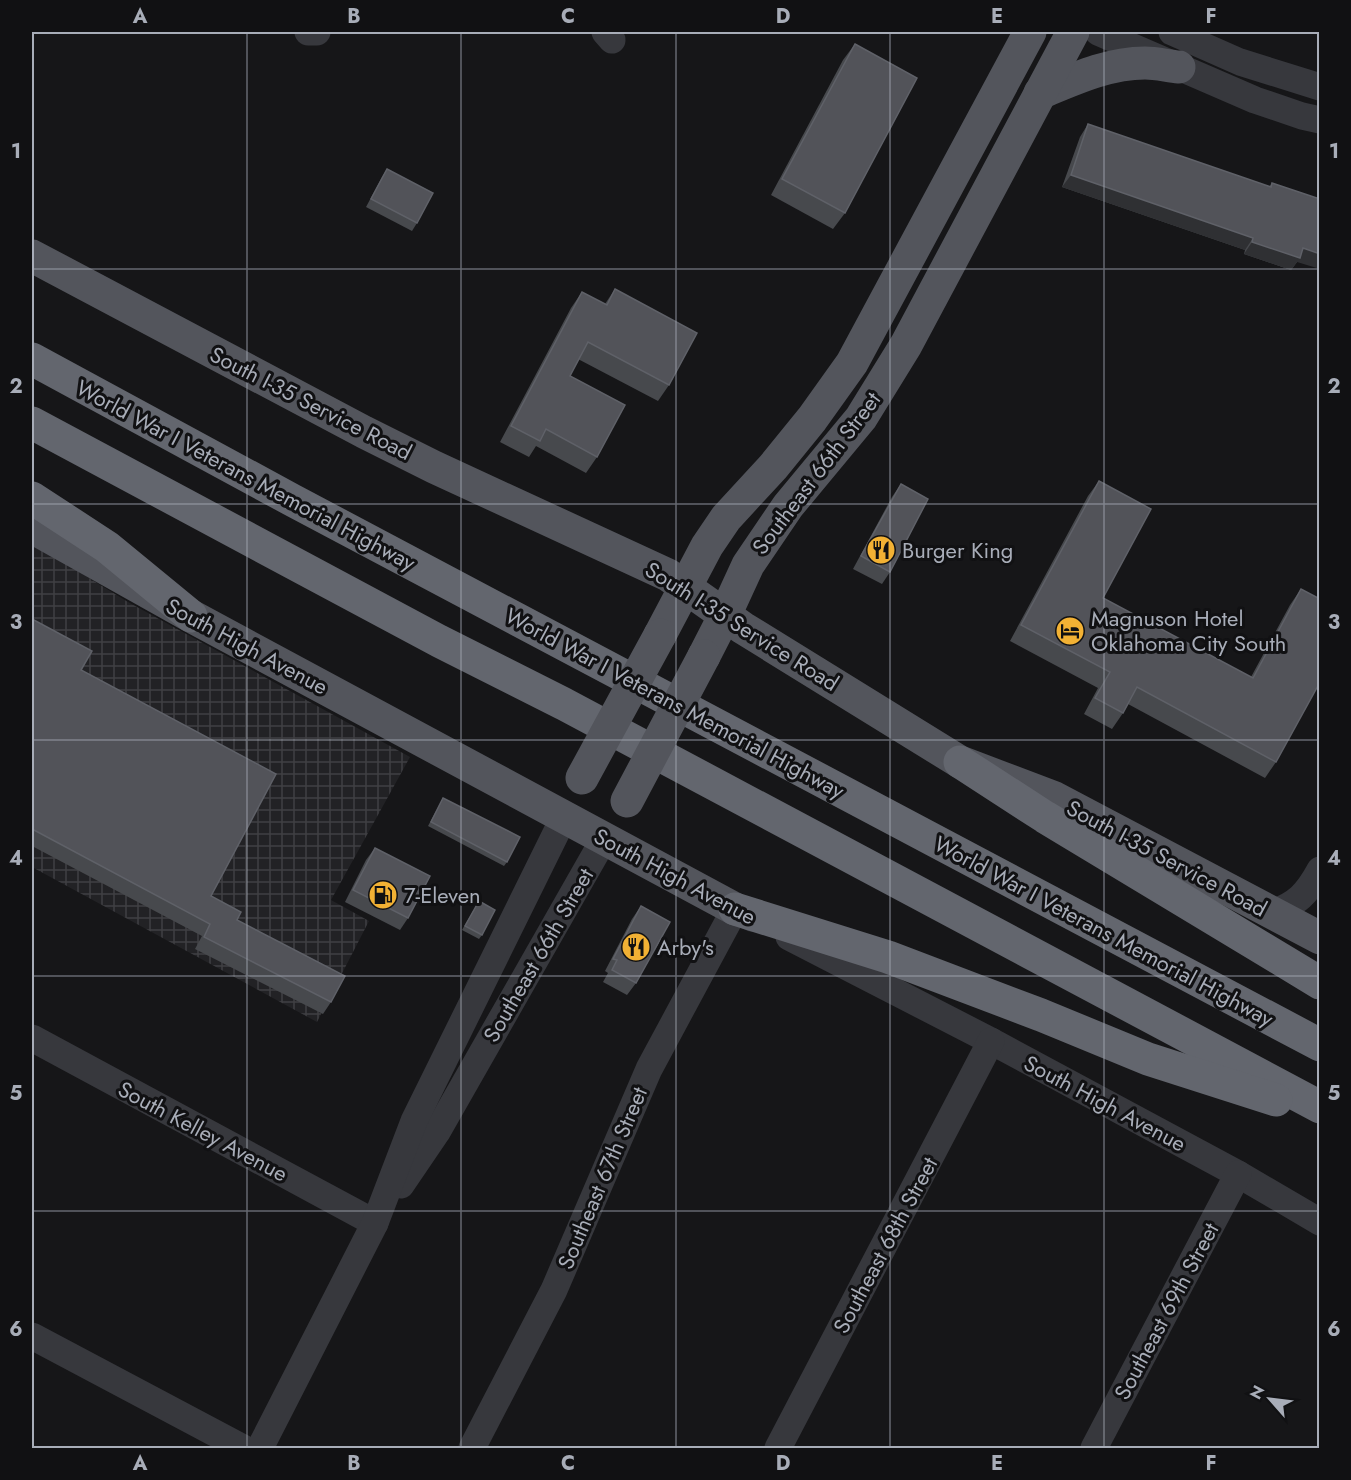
<svg xmlns="http://www.w3.org/2000/svg" width="1351" height="1480" viewBox="0 0 1351 1480" font-family="Jost,sans-serif">
	<defs>
		<pattern id="industrial-grid" width="8" height="8" patternUnits="userSpaceOnUse" patternTransform="scale(1.5)"><rect width="8" height="8" fill="#222225"/><path d="M0 4h8M4 0v8" fill="none" stroke="#3f3f43"/></pattern>
	</defs>
	<rect width="100%" height="100%" fill="#161618"/>
	<path fill="url(#industrial-grid)" d="M32,543L128,602L410,757L331,900L369,921L317,1022L32,867Z"/>
	<g fill="none" stroke-linecap="round" stroke-linejoin="round">
		<g stroke="#37383d" stroke-width="27">
			<path d="M308,32H317"/>
			<path d="M605,32L612,40"/>
			<path d="M1098,32L1255,100L1302,116L1320,120"/>
			<path d="M1172,32L1240,62L1320,87"/>
			<path d="M1272,913C1297,904 1307,894 1320,870"/>
			<path d="M789,937L991,1041L1238,1174L1320,1222"/>
			<path d="M32,1038L375,1223"/>
			<path d="M401,1185L437,1132L604,839"/>
			<path d="M32,1336L243,1448"/>
			<path d="M260,1448L375,1223L414,1121L564,817"/>
			<path d="M472,1448L554,1290L649,1069L735,909L752,918"/>
			<path d="M778,1448L991,1041"/>
			<path d="M1094,1448L1238,1174"/>
		</g>
		<g stroke="#53555c" stroke-width="33">
			<path d="M1040,93C1074,79 1108,63 1145,63C1156,63 1168,66 1179,67"/>
			<path d="M32,256L364,432L434,467L668,575L743,628L960,762L1055,798L1320,938"/>
			<path d="M32,527L191,616L735,909"/>
			<path d="M660,635L707,546L726,518L773,467L812,419L852,363L1030,32"/>
			<path d="M704,656L725,615L748,565L788,506L861,418L906,345L1073,32"/>
		</g>
		<g stroke="#63666e" stroke-width="33">
			<path d="M32,359L292,500L1320,1045"/>
			<path d="M32,423L439,641L564,704L1320,1107"/>
			<path d="M32,498L107,547L191,616"/>
			<path d="M960,762L1045,817L1320,983"/>
			<path d="M735,909L888,957L1041,1015L1148,1059L1276,1100"/>
		</g>
		<g stroke="#53555c" stroke-width="33">
			<path d="M582,778L660,635"/>
			<path d="M627,801L704,656"/>
		</g>
	</g>
	<g fill="#47494d">
		<path d="M855,44L845,213L833,229L771,195L843,60Z"/>
		<path d="M1088,124L1269,187L1272,183L1297,262L1291,270L1244,254L1245,250L1062,187L1080,137Z"/>
		<path d="M387,169L417,223L412,231L366,207L382,177Z"/>
		<path d="M615,289L669,385L658,401L578,359L570,376L597,457L586,473L536,446L529,457L500,442L571,308L582,292L605,304Z"/>
		<path d="M1099,481L1103,598L1251,677L1290,605L1301,589L1276,762L1265,778L1128,704L1123,713L1112,729L1084,714L1098,688L1010,641L1088,496Z"/>
		<path d="M901,484L890,572L882,584L853,569L892,497Z"/>
		<path d="M32,619L81,670L211,896L237,920L331,1002L323,1014L195,949L202,936L32,846Z"/>
		<path d="M443,798L507,862L504,866L428,826Z"/>
		<path d="M375,848L408,918L400,930L345,902L366,860Z"/>
		<path d="M479,901L482,935L479,939L462,930Z"/>
		<path d="M641,906L636,983L627,995L603,982L608,973L605,971L632,919Z"/>
	</g>
	<g fill="#2f3033">
		<path d="M1071,175L1253,238L1245,250L1062,187Z"/>
		<path d="M1252,242L1303,248L1320,254V269L1297,262L1291,270L1244,254Z"/>
	</g>
	<g fill="#525359" stroke="#5f6168" stroke-width="1.5">
		<path d="M855,44L917,78L845,213L782,179Z"/>
		<path d="M1088,124L1271,187L1272,183L1320,199V206L1318,209H1320V254L1303,248L1300,258L1252,242L1253,238L1071,175Z"/>
		<path d="M387,169L433,193L417,223L371,199Z"/>
		<path d="M615,289L697,333L669,385L588,342L570,376L625,405L597,457L546,429L540,441L511,426L582,292L607,305Z"/>
		<path d="M1099,481L1151,509L1103,598L1253,678L1301,589L1320,599V682L1276,762L1137,687L1123,713L1095,698L1110,672L1021,625Z"/>
		<path d="M901,484L928,499L890,572L861,556Z"/>
		<path d="M32,619L92,651L81,670L276,774L211,896L241,912L237,920L345,976L331,1002L204,937L210,924L32,829Z"/>
		<path d="M443,798L520,837L507,862L431,822Z"/>
		<path d="M375,848L430,876L408,918L353,890Z"/>
		<path d="M479,901L495,910L482,935L465,926Z"/>
		<path d="M641,906L670,922L636,983L612,970L617,960L613,959Z"/>
	</g>
	<path fill="none" stroke="#a8adb8" stroke-width="1.5" stroke-opacity="0.55" d="M247,32V1448M461,32V1448M676,32V1448M890,32V1448M1104,32V1448M32,269H1320M32,504H1320M32,740H1320M32,976H1320M32,1211H1320"/>
	<defs>
		<g id="restaurant-disc" transform="scale(1.5)"><circle r="9.5" fill="#f2b134" stroke="#111113"/><path d="M-5-6h1v4h1v-4h1v4h1v-4h1v5L-1.5 .5V6h-2V.5L-5-1ZM5-6V6H3V1.5H1.5Q1.5-4 5-6Z" fill="#111"/></g>
		<g id="hotel-disc" transform="scale(1.5)"><circle r="9.5" fill="#f2b134" stroke="#111113"/><path d="M-6-4.5h1.5V1H6V5H4.5V3h-9V5H-6ZM-4 0a1.8 1.8 0 1 1 3.6 0ZM.5 0V-2.5h3Q6-2.5 6 0Z" fill="#111"/></g>
		<g id="fuel-disc" transform="scale(1.5)"><circle r="9.5" fill="#f2b134" stroke="#111113"/><path d="M-5.5-6h7V0h2V4h1.3V-2.5L3-4.5l.8-.8L6-3V5H2.5V1h-1V6h-7ZM-4.2-4.7v3.2H.2V-4.7Z" fill="#111"/></g>
	</defs>
	<g fill-rule="evenodd">
		<use href="#restaurant-disc" x="881" y="550"/>
		<use href="#hotel-disc" x="1070" y="631"/>
		<use href="#fuel-disc" x="383" y="895"/>
		<use href="#restaurant-disc" x="636" y="947"/>
	</g>
	<g text-anchor="middle" dominant-baseline="central" stroke-width="6" stroke-linejoin="round" paint-order="stroke">
		<g font-size="22" fill="#a8adb8" stroke="#111113">
			<text transform="translate(311 403) rotate(27)">South I-35 Service Road</text>
			<text transform="translate(816 473) rotate(-53)">Southeast 66th Street</text>
			<text transform="translate(246 475) rotate(28)">World War I Veterans Memorial Highway</text>
			<text transform="translate(742 626) rotate(32)">South I-35 Service Road</text>
			<text transform="translate(247 646) rotate(28)">South High Avenue</text>
			<text transform="translate(675 703) rotate(28)">World War I Veterans Memorial Highway</text>
			<text transform="translate(1167 858) rotate(28)">South I-35 Service Road</text>
			<text transform="translate(675 876) rotate(28)">South High Avenue</text>
			<text transform="translate(1104 931) rotate(28)">World War I Veterans Memorial Highway</text>
			<text transform="translate(538 955) rotate(-60)">Southeast 66th Street</text>
			<text transform="translate(1105 1103) rotate(28)">South High Avenue</text>
			<text transform="translate(203 1131) rotate(28)">South Kelley Avenue</text>
			<text transform="translate(602 1178) rotate(-67)">Southeast 67th Street</text>
			<text transform="translate(885 1245) rotate(-62)">Southeast 68th Street</text>
			<text transform="translate(1166 1311) rotate(-62)">Southeast 69th Street</text>
		</g>
		<g font-size="22" fill="#a8adb8" stroke="#111113" text-anchor="start">
			<text x="902" y="550">Burger King</text>
			<text x="1091" y="618">Magnuson Hotel<tspan x="1091" dy="25">Oklahoma City South</tspan></text>
			<text x="404" y="895">7-Eleven</text>
			<text x="657" y="947">Arby's</text>
		</g>
	</g>
	<rect width="1351" height="1480" fill="none" stroke="#111113" stroke-width="66"/>
	<g transform="translate(1270 1399) rotate(298)" stroke="#111113" stroke-width="4.5" paint-order="stroke">
	<path d="M0-4.5L10 22L0 15L-10 22Z" fill="#a8adb8"/>
	<text y="-9" font-size="16" font-weight="bold" text-anchor="middle" fill="#a8adb8">N</text>
	</g>
	<rect x="33" y="33" width="1285" height="1414" fill="none" stroke="#a8adb8" stroke-width="2"/>
	<g font-size="20" text-anchor="middle" font-weight="bold" fill="#a8adb8">
		<text x="140" y="23">A</text>
		<text x="354" y="23">B</text>
		<text x="568" y="23">C</text>
		<text x="783" y="23">D</text>
		<text x="997" y="23">E</text>
		<text x="1211" y="23">F</text>
		<text x="16" y="158">1</text>
		<text x="1334" y="158">1</text>
		<text x="16" y="393">2</text>
		<text x="1334" y="393">2</text>
		<text x="16" y="629">3</text>
		<text x="1334" y="629">3</text>
		<text x="16" y="865">4</text>
		<text x="1334" y="865">4</text>
		<text x="16" y="1100">5</text>
		<text x="1334" y="1100">5</text>
		<text x="16" y="1336">6</text>
		<text x="1334" y="1336">6</text>
		<text x="140" y="1470">A</text>
		<text x="354" y="1470">B</text>
		<text x="568" y="1470">C</text>
		<text x="783" y="1470">D</text>
		<text x="997" y="1470">E</text>
		<text x="1211" y="1470">F</text>
	</g>
</svg>
